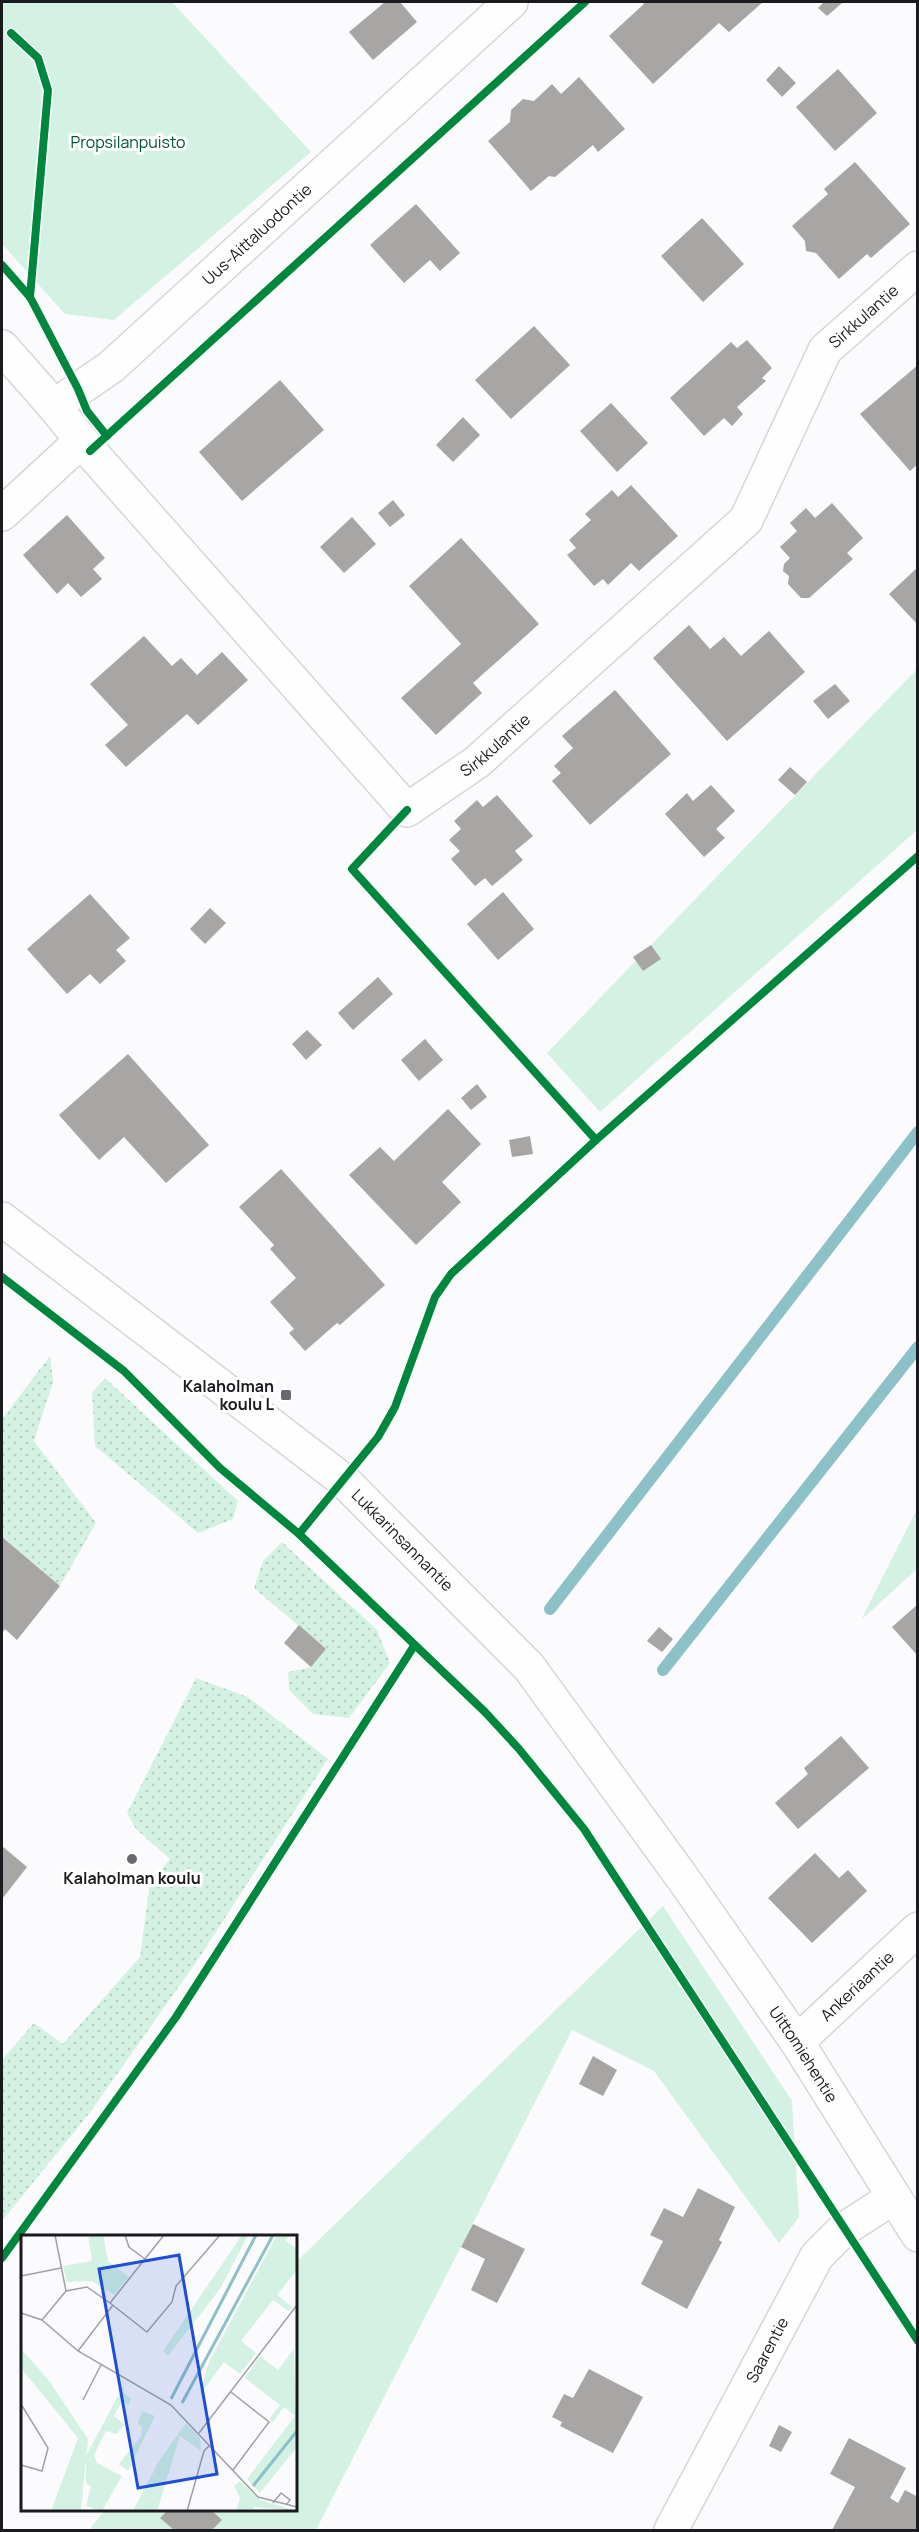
<svg xmlns="http://www.w3.org/2000/svg" width="919" height="2532" viewBox="0 0 919 2532" font-family="Manrope,sans-serif">
	<defs>
		<pattern id="grass-dots" width="8" height="8" patternUnits="userSpaceOnUse" patternTransform="scale(1.5)"><rect width="8" height="8" fill="#d3f2e3"/><path d="M2 2h.1M6 6h.1" fill="none" stroke="#b5cfc2" stroke-width="1.8" stroke-linecap="round"/></pattern>
	</defs>
	<rect width="100%" height="100%" fill="#fbfafc"/>
	<g fill="url(#grass-dots)">
		<path d="M50,1356L53,1382L34,1441L96,1523L60,1586L2,1537V1419Z"/>
		<path d="M105,1378L238,1501L233,1519L198,1533L95,1446L92,1393Z"/>
		<path d="M282,1542L377,1630L390,1663L349,1718L313,1714L289,1690L288,1672L311,1667L326,1649L254,1588L263,1561Z"/>
		<path d="M196,1678L248,1697L328,1759L199,1958L91,2111L2,2221V2060L34,2023L63,2044L140,1957L150,1883L170,1859L136,1829L127,1813Z"/>
	</g>
	<g fill="#d3f2e3">
		<path d="M2,2H172L311,152L114,320L65,314L2,244Z"/>
		<path d="M917,669V830L600,1112L547,1053Z"/>
		<path d="M917,1509V1569L861,1620Z"/>
		<path d="M663,1906L792,2101L799,2217L779,2243L654,2071L572,2030L316,2530H89L105,2510H296V2262Z"/>
	</g>
	<g fill="none" stroke-linecap="round" stroke-linejoin="round">
		<g stroke="#8cc1c8" stroke-width="12">
			<path d="M550,1609L918,1132"/>
			<path d="M663,1670L918,1347"/>
		</g>
	</g>
	<g fill="#a7a6a5">
		<path d="M385,2H400L417,22L373,60L349,32Z"/>
		<path d="M642,2H763L729,32L719,23L653,84L609,36L644,4Z"/>
		<path d="M824,2H841L842,3L827,16L818,8Z"/>
		<path d="M779,66L796,83L782,97L766,80Z"/>
		<path d="M838,69L877,113L835,151L796,107Z"/>
		<path d="M579,77L625,129L598,152L593,145L555,177L549,176L531,191L488,141L510,122L511,110L523,99L534,101L552,84L561,94Z"/>
		<path d="M855,162L910,224L871,258L867,254L839,279L816,253L806,251L805,241L792,226L828,194L824,189Z"/>
		<path d="M416,204L460,253L440,271L430,260L404,283L370,245Z"/>
		<path d="M702,218L744,264L703,302L661,256Z"/>
		<path d="M534,326L570,365L511,419L475,380Z"/>
		<path d="M747,340L772,368L762,378L766,381L737,407L743,414L732,426L724,418L704,436L670,398L731,342L737,348Z"/>
		<path d="M918,365V464L910,471L860,414Z"/>
		<path d="M280,380L324,430L242,501L199,452Z"/>
		<path d="M611,403L648,443L617,472L580,431Z"/>
		<path d="M463,417L480,435L453,462L436,445Z"/>
		<path d="M631,485L678,536L639,571L631,563L608,585L603,579L594,586L567,555L576,548L569,540L591,520L585,514L612,490L618,497Z"/>
		<path d="M393,500L405,515L390,527L378,513Z"/>
		<path d="M832,503L863,538L847,553L853,559L809,598H801L788,584L789,576L783,571L784,564L790,558L780,547L797,531L790,523L806,508L815,518Z"/>
		<path d="M67,515L105,558L93,569L102,579L81,597L68,583L57,594L23,555Z"/>
		<path d="M352,517L376,544L344,573L320,547Z"/>
		<path d="M461,538L539,624L473,683L482,693L436,735L401,698L461,644L409,586Z"/>
		<path d="M918,567V625L889,594Z"/>
		<path d="M689,625L710,649L724,637L741,656L769,631L805,672L727,741L653,658Z"/>
		<path d="M144,636L172,666L181,658L197,675L222,652L248,680L198,725L187,714L126,767L105,745L128,725L90,684Z"/>
		<path d="M835,684L850,701L828,719L813,701Z"/>
		<path d="M615,690L671,754L590,825L552,781L561,773L554,766L573,748L562,736Z"/>
		<path d="M790,767L807,782L795,795L778,780Z"/>
		<path d="M711,785L735,811L716,829L725,838L704,857L665,814L687,793L693,801Z"/>
		<path d="M497,795L533,836L515,851L523,860L492,886L485,878L475,886L451,859L460,851L449,840L461,829L454,821L477,800L483,807Z"/>
		<path d="M503,892L534,929L498,960L467,924Z"/>
		<path d="M90,894L130,938L116,950L126,961L100,984L90,974L67,994L27,949Z"/>
		<path d="M210,908L226,923L205,944L190,929Z"/>
		<path d="M651,945L661,959L643,971L633,957Z"/>
		<path d="M378,977L393,994L353,1030L338,1013Z"/>
		<path d="M307,1030L322,1045L306,1060L292,1044Z"/>
		<path d="M425,1039L443,1060L419,1081L401,1060Z"/>
		<path d="M128,1054L209,1145L166,1183L124,1137L99,1160L59,1115Z"/>
		<path d="M477,1084L487,1097L471,1110L461,1098Z"/>
		<path d="M448,1109L481,1144L442,1182L461,1202L416,1245L349,1175L380,1147L394,1161Z"/>
		<path d="M530,1136L533,1154L512,1157L509,1140Z"/>
		<path d="M281,1169L385,1285L340,1325L337,1323L305,1351L289,1333L294,1329L270,1302L296,1278L270,1249L274,1245L239,1207Z"/>
		<path d="M2,1537L60,1586L17,1640L5,1629L2,1633Z"/>
		<path d="M918,1604V1656L892,1627Z"/>
		<path d="M299,1625L326,1649L311,1667L284,1643Z"/>
		<path d="M659,1627L673,1639L662,1652L647,1641Z"/>
		<path d="M841,1736L869,1768L798,1829L775,1803L808,1774L804,1768Z"/>
		<path d="M2,1846L27,1867L2,1899Z"/>
		<path d="M815,1853L839,1878L848,1870L867,1891L812,1943L768,1898Z"/>
		<path d="M593,2056L617,2070L603,2096L579,2084Z"/>
		<path d="M698,2188L735,2207L719,2240L722,2242L687,2309L641,2284L663,2241L650,2235L664,2208L683,2217Z"/>
		<path d="M473,2224L525,2249L497,2303L471,2290L485,2259L461,2247Z"/>
		<path d="M589,2369L643,2397L613,2453L560,2426L562,2422L552,2417L564,2394L573,2398Z"/>
		<path d="M779,2425L792,2432L781,2452L769,2446Z"/>
		<path d="M849,2438L906,2468L890,2498L898,2503L905,2490L918,2497V2530H832L855,2487L830,2474Z"/>
		<path d="M168,2510H211L222,2520L212,2530H174L160,2518Z"/>
	</g>
	<g fill="none" stroke-linecap="round" stroke-linejoin="round">
		<g stroke="#d6d5d7" stroke-width="36">
			<g id="minor">
				<path id="s1" d="M2,347L54,406L111,367L511,2"/>
				<path id="s2" d="M54,406L90,451L407,810L477,762L746,520L825,350L918,268"/>
				<path d="M2,514L81,441"/>
				<path id="s3" d="M797,2042L918,1929"/>
				<path id="s4" d="M671,2530L817,2256L843,2230L894,2197"/>
			</g>
		</g>
		<g stroke="#d6d5d7" stroke-width="36">
			<g id="tertiary">
				<path id="s5" d="M2,1219L343,1480L529,1667L684,1880L797,2042L918,2235"/>
			</g>
		</g>
		<use href="#minor" stroke="#fefeff" stroke-width="33"/>
		<use href="#tertiary" stroke="#fefeff" stroke-width="33"/>
		<g stroke="#fff" stroke-width="11">
			<g id="cycleway">
				<path d="M11,33L38,58L48,90L30,297"/>
				<path d="M2,265L30,297L78,389L87,411L107,436"/>
				<path d="M90,451L585,2"/>
				<path d="M407,810L352,869L596,1140"/>
				<path d="M2,1277L124,1371L220,1468L299,1534L485,1712L519,1749L584,1829L918,2341"/>
				<path d="M299,1534L378,1437L395,1407L435,1297L451,1274L596,1140L918,856"/>
				<path d="M2,2258L176,2017L414,1646"/>
			</g>
		</g>
		<use href="#cycleway" stroke="#00873e" stroke-width="8"/>
	</g>
	<g fill="#69686c" stroke="#fff" stroke-width="2">
		<rect x="280" y="1389" width="12" height="12" rx="3"/>
		<circle cx="132" cy="1859" r="6"/>
	</g>
	<g text-anchor="middle" dominant-baseline="central" stroke-width="6" stroke-linejoin="round" paint-order="stroke">
		<g font-size="16" fill="#015439" stroke="#fff">
			<text x="128" y="142">Propsilanpuisto</text>
		</g>
		<g font-size="16" fill="#1b1a1e" stroke="#fff">
			<text stroke="none"><textPath href="#s1" startOffset="345">Uus-Aittaluodontie</textPath></text>
			<text stroke="none"><textPath href="#s2" startOffset="1222">Sirkkulantie</textPath></text>
			<text stroke="none"><textPath href="#s2" startOffset="646">Sirkkulantie</textPath></text>
			<text stroke="none"><textPath href="#s5" startOffset="514">Lukkarinsannantie</textPath></text>
			<text stroke="none"><textPath href="#s3" startOffset="82">Ankeriaantie</textPath></text>
			<text stroke="none"><textPath href="#s5" startOffset="1168">Uittomiehentie</textPath></text>
			<text stroke="none"><textPath href="#s4" startOffset="204">Saarentie</textPath></text>
		</g>
		<g font-size="16" font-weight="bold" fill="#1b1a1e" stroke="#fff" text-anchor="end">
			<text x="274" y="1386">Kalaholman<tspan x="274" dy="18">koulu L</tspan></text>
			<text x="132" y="1878" text-anchor="middle">Kalaholman koulu</text>
		</g>
	</g>
	<g transform="translate(21 2235)">
		<rect width="276" height="276" fill="#fbfafc"/>
		<path d="M103,150V158L110,164L108,170L101,166L93,181L103,189L96,199L85,196L73,220L76,228L70,251L65,249V221ZM121,176L134,181L107,236L98,229L120,201L121,192L117,188Z" fill="#d3f2e3"/>
		<path d="M67,0H82L87,26L108,42L93,60L71,46L46,47L42,31L71,26ZM221,0H227L199,54L147,121L142,116ZM256,0H268L265,6L276,14V35L256,60L271,72L267,76L252,65L220,106L235,118L219,139L203,127L178,161L188,127ZM0,114L27,144L67,204L60,274L64,276H30L57,203L0,133ZM273,114L276,212L239,258L226,244L274,181L263,172L252,187L248,184L259,170L224,143L239,121L257,135ZM165,188L179,203L180,216L159,201L136,276H112L138,226ZM76,228L101,241L81,276L65,271ZM219,246L239,265L276,276L233,272L231,276H215L219,263L213,251Z" fill="#d3f2e3"/>
		<path fill="none" stroke="#8cc1c8" stroke-width="3" d="M150,164L235,0M161,168L252,0M232,251L276,196"/>
		<path fill="none" stroke="#a1a0a3" stroke-width="1.5" d="M34,0L45,56M104,0L108,12L124,24M0,41L40,33M89,68L126,97L151,67L155,51L199,0M0,78L21,85L57,116L150,170L237,262L276,272M21,85L45,56L66,52L89,68L143,0M57,116L92,70M210,157L248,187L212,235M62,165L80,130M0,169L27,213L21,236L0,230M178,198L276,70M252,268L260,258L269,265L265,270M166,276L183,216L189,210"/>
		<path fill="#1d4ed8" fill-opacity="0.15" stroke="#1d4ed8" stroke-width="3" d="M158,20L196,239L117,253L78,34Z"/>
		<rect width="276" height="276" fill="none" stroke="#1b1a1e" stroke-width="3"/>
	</g>
	<rect width="919" height="2532" fill="none" stroke="#1b1a1e" stroke-width="6"/>
</svg>
